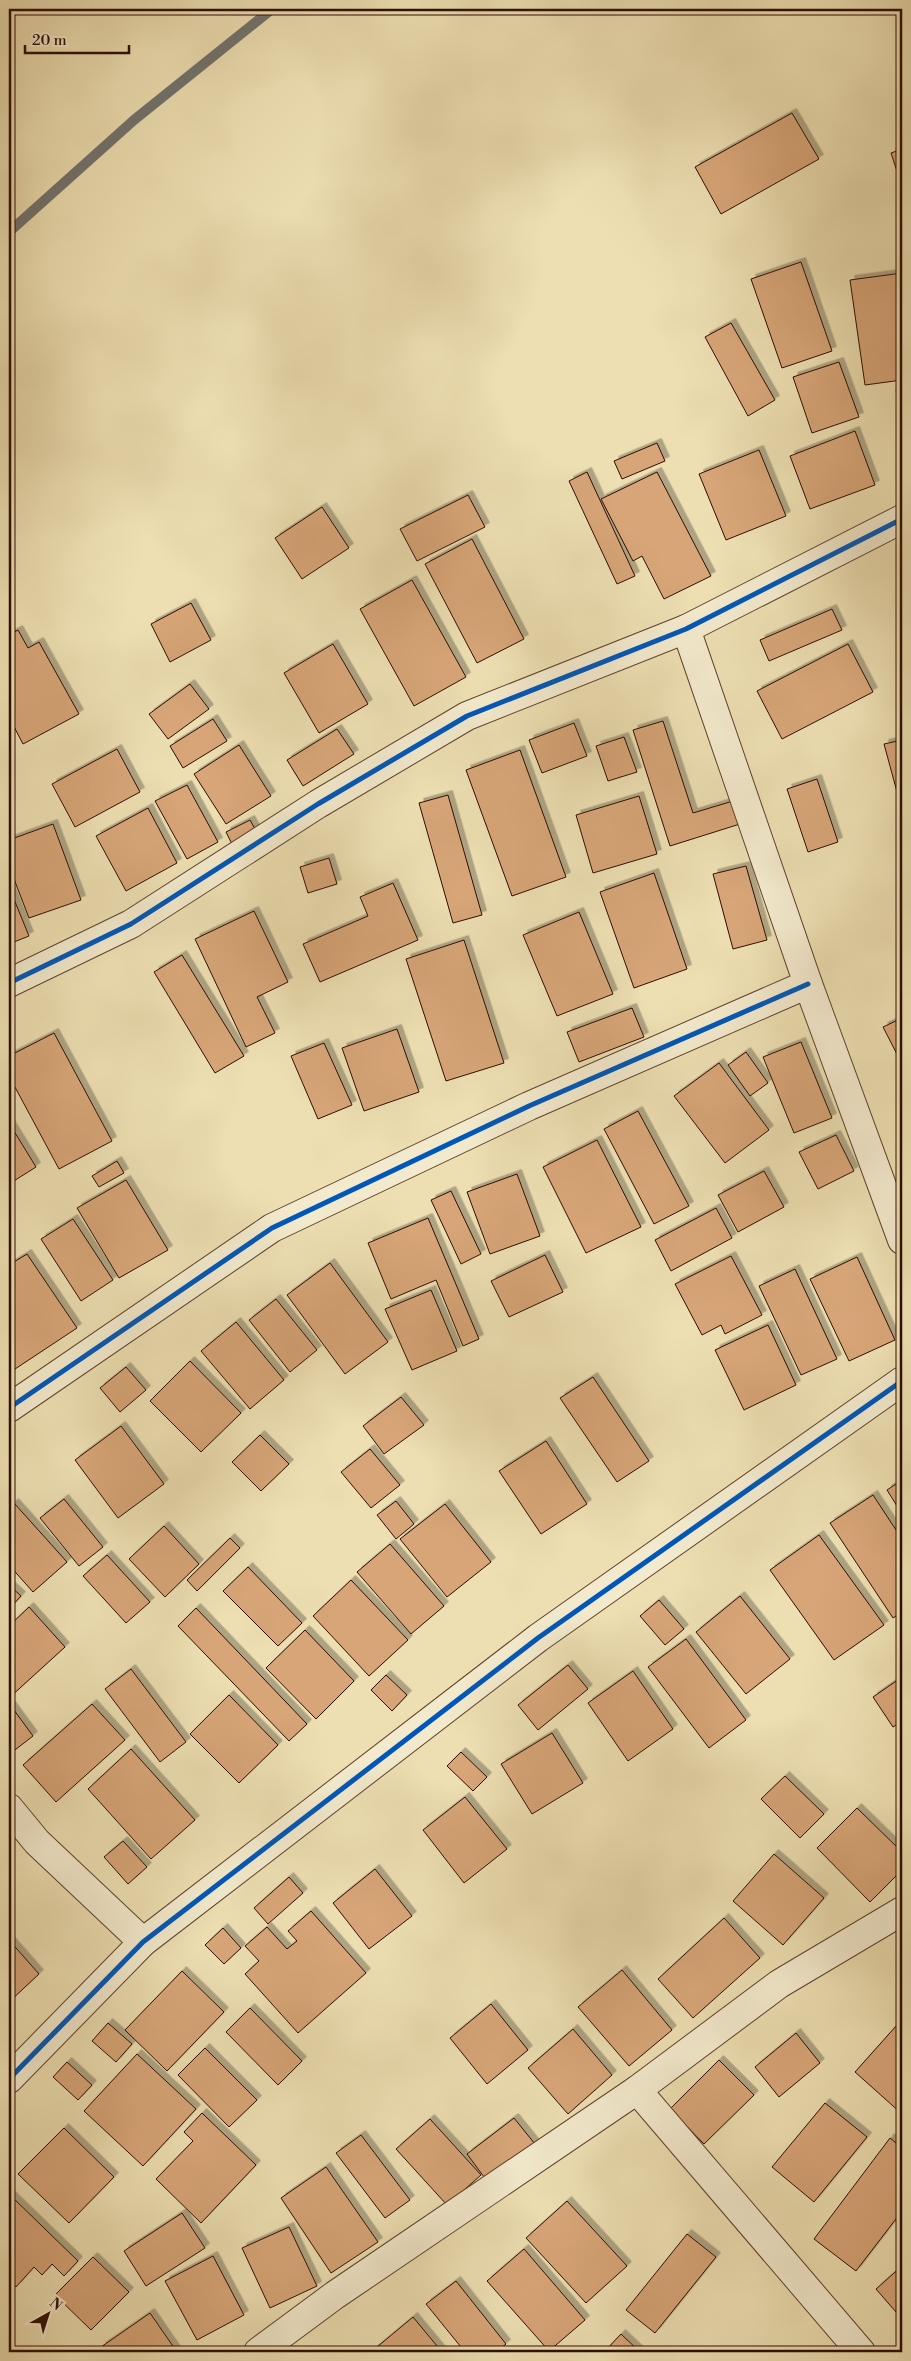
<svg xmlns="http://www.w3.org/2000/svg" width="911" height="2361" viewBox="0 0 911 2361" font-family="'Libre Bodoni',serif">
	<defs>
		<filter id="shadow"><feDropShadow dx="4.5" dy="-4.5" stdDeviation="0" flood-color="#0004"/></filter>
	</defs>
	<rect width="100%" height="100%" fill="#eddfb2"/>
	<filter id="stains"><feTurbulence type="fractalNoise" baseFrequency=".004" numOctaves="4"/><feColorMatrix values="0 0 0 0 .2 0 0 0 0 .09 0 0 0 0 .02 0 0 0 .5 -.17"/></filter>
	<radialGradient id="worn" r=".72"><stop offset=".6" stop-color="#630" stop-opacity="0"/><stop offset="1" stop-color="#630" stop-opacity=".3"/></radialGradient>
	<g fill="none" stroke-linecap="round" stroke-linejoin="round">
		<path stroke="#72746f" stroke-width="10" d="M9,232L134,120L272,9"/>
	</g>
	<g fill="#d7a578" stroke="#2e0d02" filter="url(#shadow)">
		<path d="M893,9H902V28Z"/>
		<path d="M792,113L819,159L721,214L695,167Z"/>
		<path d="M902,149V187L891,153Z"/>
		<path d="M801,262L832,351L782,368L751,279Z"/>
		<path d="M902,273V380L865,385L850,280Z"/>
		<path d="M731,323L775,400L748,416L705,337Z"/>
		<path d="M839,362L859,417L812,433L793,377Z"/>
		<path d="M902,388V413L896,390Z"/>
		<path d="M855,431L875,485L810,509L790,456Z"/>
		<path d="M657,443L665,461L622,479L614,461Z"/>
		<path d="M759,450L786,516L726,540L699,474Z"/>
		<path d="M587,472L635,576L617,584L569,481Z"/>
		<path d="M657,472L711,576L664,599L642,556L633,561L601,499Z"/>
		<path d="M468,495L485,527L417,561L400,529Z"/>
		<path d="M322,507L349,548L302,579L275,538Z"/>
		<path d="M472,539L524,639L477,663L425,564Z"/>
		<path d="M412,580L466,677L414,706L360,609Z"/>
		<path d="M191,603L211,640L170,662L151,624Z"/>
		<path d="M832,609L842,630L769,661L760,640Z"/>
		<path d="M18,630L28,648L39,642L79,714L23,744L9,717V635Z"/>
		<path d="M333,644L368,704L319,733L284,673Z"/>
		<path d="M848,644L873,692L782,739L757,691Z"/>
		<path d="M190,684L209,709L168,739L149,714Z"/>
		<path d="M213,719L227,741L183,768L170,746Z"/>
		<path d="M663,721L693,813L733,801L740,824L670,846L633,730Z"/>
		<path d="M574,723L587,756L542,773L529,740Z"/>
		<path d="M337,729L354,754L303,786L287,760Z"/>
		<path d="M624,737L637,772L608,781L596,746Z"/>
		<path d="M902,740V803H900L884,744Z"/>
		<path d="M239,745L271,796L226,824L194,774Z"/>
		<path d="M117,749L140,792L75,827L52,784Z"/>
		<path d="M520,750L566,877L512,896L466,770Z"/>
		<path d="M817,779L838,842L808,852L787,789Z"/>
		<path d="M187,785L218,842L187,859L155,801Z"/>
		<path d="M448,795L482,915L453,923L419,803Z"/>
		<path d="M639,796L657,854L593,873L576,815Z"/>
		<path d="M148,808L177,863L126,891L96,836Z"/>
		<path d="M250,820L259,836L234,848L226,832Z"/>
		<path d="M53,824L81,900L29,918L9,866V840Z"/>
		<path d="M329,858L337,884L308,893L300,867Z"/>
		<path d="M746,866L767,940L733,949L713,874Z"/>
		<path d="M654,873L687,969L634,988L600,892Z"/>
		<path d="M393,883L418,940L320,982L303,944L368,916L360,897Z"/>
		<path d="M9,887L29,936L9,944Z"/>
		<path d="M254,911L288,982L257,997L275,1033L246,1047L195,939Z"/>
		<path d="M579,912L613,994L557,1016L523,935Z"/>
		<path d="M464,940L504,1063L446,1081L406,959Z"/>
		<path d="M182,955L244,1056L215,1073L154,972Z"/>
		<path d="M632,1008L644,1037L579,1062L567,1032Z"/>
		<path d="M902,1018V1064L883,1027Z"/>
		<path d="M397,1029L419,1092L364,1111L342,1048Z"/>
		<path d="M54,1033L112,1141L59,1169L9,1076V1056Z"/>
		<path d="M801,1042L832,1118L794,1133L763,1057Z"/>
		<path d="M324,1043L352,1105L318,1119L291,1056Z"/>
		<path d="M746,1052L768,1083L750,1096L728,1065Z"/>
		<path d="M719,1063L769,1130L725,1163L674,1096Z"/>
		<path d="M638,1111L689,1206L654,1224L604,1129Z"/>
		<path d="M9,1123L36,1167L9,1184Z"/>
		<path d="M836,1135L854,1171L818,1189L799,1152Z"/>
		<path d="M597,1140L641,1227L586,1253L543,1167Z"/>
		<path d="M117,1161L124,1173L99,1187L92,1176Z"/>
		<path d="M764,1171L784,1207L738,1232L718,1195Z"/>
		<path d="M517,1174L540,1236L490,1254L467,1192Z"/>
		<path d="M126,1180L168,1250L119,1278L77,1208Z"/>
		<path d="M451,1191L481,1254L461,1264L431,1200Z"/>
		<path d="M716,1208L732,1238L671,1271L655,1240Z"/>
		<path d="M428,1218L479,1339L463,1346L436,1280L391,1299L368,1243Z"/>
		<path d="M73,1219L113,1280L81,1301L41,1239Z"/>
		<path d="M27,1254L77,1328L9,1373V1265Z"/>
		<path d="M545,1255L563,1292L509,1317L491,1281Z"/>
		<path d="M731,1256L762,1315L725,1334L721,1325L702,1335L675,1284Z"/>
		<path d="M857,1257L895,1340L849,1361L810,1279Z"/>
		<path d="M330,1263L388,1342L345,1374L287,1295Z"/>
		<path d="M795,1269L837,1359L801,1375L759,1286Z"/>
		<path d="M431,1290L457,1351L412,1370L385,1309Z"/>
		<path d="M276,1299L317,1350L290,1372L249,1320Z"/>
		<path d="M236,1322L284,1380L250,1409L201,1351Z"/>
		<path d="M768,1325L796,1385L744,1410L715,1350Z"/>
		<path d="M190,1361L241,1413L201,1452L150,1401Z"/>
		<path d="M126,1367L146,1390L120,1412L100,1388Z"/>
		<path d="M593,1377L649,1461L617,1482L560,1398Z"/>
		<path d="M401,1397L424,1425L384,1454L363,1426Z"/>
		<path d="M121,1426L164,1484L118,1518L75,1460Z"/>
		<path d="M260,1435L289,1464L261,1491L232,1462Z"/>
		<path d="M546,1441L587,1504L541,1534L499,1471Z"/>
		<path d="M370,1449L400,1485L371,1508L341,1472Z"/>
		<path d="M902,1480V1514L887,1490Z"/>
		<path d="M873,1495L902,1539V1612L893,1618L830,1523Z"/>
		<path d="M64,1499L103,1547L79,1566L40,1518Z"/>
		<path d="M396,1501L414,1524L396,1539L377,1515Z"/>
		<path d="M14,1503L67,1562L33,1592L9,1565V1508Z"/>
		<path d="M445,1504L491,1562L447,1597L400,1539Z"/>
		<path d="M164,1526L199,1564L165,1597L129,1559Z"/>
		<path d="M819,1535L884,1625L834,1660L770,1570Z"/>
		<path d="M230,1538L240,1548L197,1591L187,1580Z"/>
		<path d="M390,1544L444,1606L411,1634L357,1572Z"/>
		<path d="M107,1555L150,1602L126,1623L83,1576Z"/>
		<path d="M248,1567L302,1623L278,1646L223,1591Z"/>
		<path d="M351,1580L408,1640L369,1676L313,1616Z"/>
		<path d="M9,1585L21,1596L9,1609Z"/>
		<path d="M740,1596L790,1659L746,1694L696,1632Z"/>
		<path d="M659,1600L684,1629L665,1645L640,1616Z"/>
		<path d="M29,1607L65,1647L9,1698V1626Z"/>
		<path d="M196,1608L307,1724L289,1741L178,1626Z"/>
		<path d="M305,1630L354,1681L316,1719L266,1668Z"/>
		<path d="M686,1639L746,1720L709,1748L648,1667Z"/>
		<path d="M568,1665L588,1689L538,1730L518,1705Z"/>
		<path d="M131,1669L186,1742L160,1762L105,1689Z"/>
		<path d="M633,1671L673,1729L628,1761L588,1703Z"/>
		<path d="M386,1675L407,1695L392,1711L371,1690Z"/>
		<path d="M902,1677V1721L893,1727L873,1697Z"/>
		<path d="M229,1695L278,1745L239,1783L190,1734Z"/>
		<path d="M92,1704L125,1740L56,1802L23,1765Z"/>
		<path d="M11,1706L33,1736L11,1753L9,1750V1708Z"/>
		<path d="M552,1733L583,1783L532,1814L501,1764Z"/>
		<path d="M131,1749L195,1820L151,1859L88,1789Z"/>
		<path d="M461,1752L487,1777L473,1791L447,1766Z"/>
		<path d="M785,1776L824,1814L800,1838L761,1799Z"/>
		<path d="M465,1797L507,1849L464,1883L423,1830Z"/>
		<path d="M857,1808L902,1852V1870L870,1902L817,1848Z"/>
		<path d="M123,1841L147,1867L128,1884L104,1857Z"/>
		<path d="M774,1854L824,1898L783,1945L733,1901Z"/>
		<path d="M375,1869L412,1916L369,1949L333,1903Z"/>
		<path d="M289,1877L303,1893L268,1924L254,1908Z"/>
		<path d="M311,1911L366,1973L298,2033L245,1974L259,1961L245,1946L267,1927L287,1949L297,1941L288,1931Z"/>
		<path d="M724,1918L760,1958L693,2018L658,1979Z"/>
		<path d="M223,1928L241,1948L224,1964L205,1945Z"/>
		<path d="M9,1940L39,1974L9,2002Z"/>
		<path d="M622,1970L672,2030L629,2066L578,2007Z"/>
		<path d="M182,1971L224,2012L167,2071L125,2030Z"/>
		<path d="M491,2004L528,2050L487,2084L450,2038Z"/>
		<path d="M250,2008L302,2061L278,2085L226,2032Z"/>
		<path d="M108,2023L132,2044L116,2062L92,2041Z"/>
		<path d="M897,2025L902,2029V2114L855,2072Z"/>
		<path d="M573,2029L612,2075L568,2114L528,2068Z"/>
		<path d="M796,2033L820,2063L779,2097L755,2067Z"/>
		<path d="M205,2048L257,2100L229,2127L178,2075Z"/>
		<path d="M137,2054L196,2109L143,2166L84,2111Z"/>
		<path d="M719,2060L754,2095L704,2144L670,2109Z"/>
		<path d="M67,2062L92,2085L78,2100L53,2077Z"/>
		<path d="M825,2103L867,2137L814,2202L772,2167Z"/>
		<path d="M202,2113L256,2165L201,2223L156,2179L193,2141L184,2132Z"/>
		<path d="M514,2118L535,2144L487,2181L467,2154Z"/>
		<path d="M430,2119L481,2175L447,2205L396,2149Z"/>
		<path d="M64,2128L114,2177L69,2223L18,2174Z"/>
		<path d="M361,2135L410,2200L385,2218L336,2153Z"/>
		<path d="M890,2138L902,2148V2211L856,2271L814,2239Z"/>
		<path d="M326,2167L378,2242L331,2273L281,2198Z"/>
		<path d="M9,2194L78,2261L64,2276L52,2264L42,2275L34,2267L16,2287L9,2280Z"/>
		<path d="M567,2201L627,2266L586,2303L526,2238Z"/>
		<path d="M182,2213L205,2248L146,2286L124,2251Z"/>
		<path d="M289,2227L317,2286L270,2308L242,2248Z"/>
		<path d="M687,2234L716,2257L655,2333L626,2310Z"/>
		<path d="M524,2249L585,2320L549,2351L487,2281Z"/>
		<path d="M213,2256L244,2315L197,2340L165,2281Z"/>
		<path d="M93,2257L129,2292L91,2330L55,2295Z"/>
		<path d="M902,2266V2319L876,2289Z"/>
		<path d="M456,2281L506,2344L496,2352H465L426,2304Z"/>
		<path d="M150,2313L177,2352H105L101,2347Z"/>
		<path d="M413,2317L442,2352H371Z"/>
		<path d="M621,2334L640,2352H604Z"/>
	</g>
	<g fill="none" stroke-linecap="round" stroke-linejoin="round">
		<g stroke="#5e422e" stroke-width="30">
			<g id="minor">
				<path d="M686,629L808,984L902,1240"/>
				<path d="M9,983L131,924L318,804L467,716L686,629L902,519"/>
				<path d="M9,1408L272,1228L529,1106L808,984"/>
				<path d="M9,1808L37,1842L143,1942"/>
				<path d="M9,2079L143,1942L538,1638L902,1381"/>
				<path d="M637,2090L861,2352"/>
				<path d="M258,2352L335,2295L637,2090L779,1984L902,1911"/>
			</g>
		</g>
		<use href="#minor" stroke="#f3eacd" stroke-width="28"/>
		<g stroke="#f3eacd" stroke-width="8">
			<g id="cycleway">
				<path d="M9,983L131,924L318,804L467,716L686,629L902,519"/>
				<path d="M9,1408L272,1228L529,1106L808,984"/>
				<path d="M9,2079L143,1942L538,1638L902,1381"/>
			</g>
		</g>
		<use href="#cycleway" stroke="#0057b8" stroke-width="5"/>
	</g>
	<rect width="911" height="2361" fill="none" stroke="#eddfb2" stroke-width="30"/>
	<rect x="10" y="10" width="891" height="2341" fill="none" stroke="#2e0d02" stroke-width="2.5"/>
	<rect x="15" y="15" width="881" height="2331" fill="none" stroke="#2e0d02"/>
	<g transform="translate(48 2314) rotate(39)" stroke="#f3eacd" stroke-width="4" paint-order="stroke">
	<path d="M0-4L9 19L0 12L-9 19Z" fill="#2e0d02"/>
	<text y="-8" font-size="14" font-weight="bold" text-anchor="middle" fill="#2e0d02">N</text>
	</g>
	<path d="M25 45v8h104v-8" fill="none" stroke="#2e0d02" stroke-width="2.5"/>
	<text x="32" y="45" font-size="15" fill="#2e0d02" stroke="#f3eacd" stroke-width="4" paint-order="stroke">20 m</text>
	<rect width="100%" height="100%" filter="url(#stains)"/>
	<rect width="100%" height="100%" fill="url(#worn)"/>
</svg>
